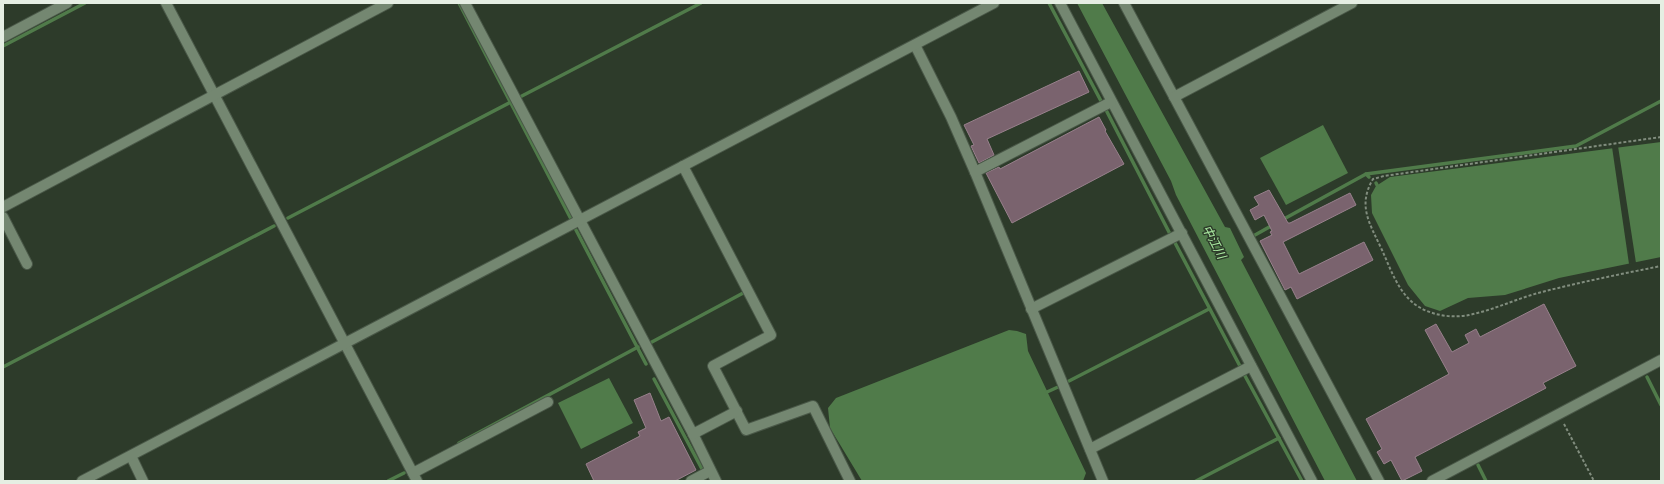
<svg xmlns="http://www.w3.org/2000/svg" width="1664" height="484" viewBox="0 0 1664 484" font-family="'Archivo Narrow','Noto Sans JP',sans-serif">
	<rect width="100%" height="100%" fill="#2d3b2a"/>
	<g fill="#507b4a">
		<path d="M1077,3H1102L1225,227L1230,228L1244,257L1241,260L1357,481H1325L1176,195L1171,181Z"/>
		<path d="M1323,125L1348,173L1286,205L1260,158Z"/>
		<path d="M1661,142V257L1559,278L1505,295L1468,298L1440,311L1425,306L1408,285L1372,213L1371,195L1376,186L1390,177Z"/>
		<path d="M1009,330L1017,331L1026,334L1028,351L1086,473L1083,481H862L830,428L828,408L836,398Z"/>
		<path d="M609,378L633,423L581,449L558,403Z"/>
	</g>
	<path fill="#2d3b2a" d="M1618,146L1636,263L1629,264L1612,147Z"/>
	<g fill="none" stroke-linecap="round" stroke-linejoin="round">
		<g stroke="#507b4a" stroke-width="3.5">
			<path d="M459,3L571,219"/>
			<path d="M1049,3L1101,101"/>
			<path d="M3,46L85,3"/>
			<path d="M518,98L701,3"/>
			<path d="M1105,108L1170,234"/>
			<path d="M1366,174L1576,146L1661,101"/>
			<path d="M1376,183L1377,185"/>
			<path d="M288,218L513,101"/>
			<path d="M1282,220L1366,174L1369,177"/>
			<path d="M576,230L646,364"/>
			<path d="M1255,235L1273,225"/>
			<path d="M1173,239L1241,368"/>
			<path d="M650,343L745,292"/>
			<path d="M3,367L274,226"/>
			<path d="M1244,374L1302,481"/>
			<path d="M1647,377L1661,405"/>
			<path d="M654,379L702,469"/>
			<path d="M1069,381L1209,309"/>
			<path d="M1047,392L1058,387"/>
			<path d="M459,443L638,347"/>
			<path d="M1478,465L1486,481"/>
			<path d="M388,481L404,473"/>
			<path d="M1196,481L1279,438"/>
		</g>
	</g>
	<g fill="#7a636e" stroke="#98808c">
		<path d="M1079,71L1089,92L987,139L994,155L979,163L971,146L974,145L964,125Z"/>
		<path d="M1099,117L1106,130L1105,131L1124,164L1012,223L986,173L999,167L1000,169Z"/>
		<path d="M1269,190L1288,223H1290L1350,193L1356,205L1283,242L1299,274L1364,242L1373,260L1297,299L1291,287L1285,290L1260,241L1272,235L1270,232L1272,231L1264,215L1255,220L1250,210L1259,205L1254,197Z"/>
		<path d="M1544,304L1576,366L1543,383L1546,388L1415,457L1422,471L1402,481L1391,460L1384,464L1377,452L1382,449L1366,419L1449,374L1425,330L1436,324L1452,352L1469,343L1465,335L1476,329L1480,337Z"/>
		<path d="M650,393L661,421L669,417L696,470L675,481H594L586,464L640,436L638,432L646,428L634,400Z"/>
	</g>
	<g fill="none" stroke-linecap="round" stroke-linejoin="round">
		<g stroke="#4a5848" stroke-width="12">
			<g id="minor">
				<path d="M166,3L417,481"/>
				<path d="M465,3L693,434L716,481"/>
				<path d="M1060,3L1312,481"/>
				<path d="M1124,3L1379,481"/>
				<path d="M3,37L67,3"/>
				<path d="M915,45L951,117L975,172L1103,481"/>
				<path d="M1174,97L1352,3"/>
				<path d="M683,166L771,335L713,366L746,430L813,406L850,481"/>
				<path d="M975,172L1111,102"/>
				<path d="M3,207L388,3"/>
				<path d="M3,217L27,264"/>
				<path d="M1031,309L1182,233"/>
				<path d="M693,434L737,411"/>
				<path d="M1090,449L1251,366"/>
				<path d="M131,456L143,481"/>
				<path d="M413,473L548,402"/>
				<path d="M82,481L994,3"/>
				<path d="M691,481L710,471"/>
				<path d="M1432,481L1661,360"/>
			</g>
		</g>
		<g stroke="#818d7e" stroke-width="2" stroke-dasharray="3 2" stroke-linecap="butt">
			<path d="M1661,137L1384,176L1373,179C1357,206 1370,224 1382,250C1391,270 1399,295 1419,307C1434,316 1453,318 1469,315C1494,310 1518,298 1542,292C1581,282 1621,274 1661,266"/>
			<path d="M1564,424L1594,481"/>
		</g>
		<use href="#minor" stroke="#748771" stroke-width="10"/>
	</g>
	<g text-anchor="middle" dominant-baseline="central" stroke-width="3" stroke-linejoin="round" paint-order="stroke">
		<g font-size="12" font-style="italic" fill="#aeeea4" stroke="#2d3b2a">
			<text transform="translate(1214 242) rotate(62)">中江川</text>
		</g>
	</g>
	<rect width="1664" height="484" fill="none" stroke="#e5eee3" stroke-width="8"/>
</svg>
